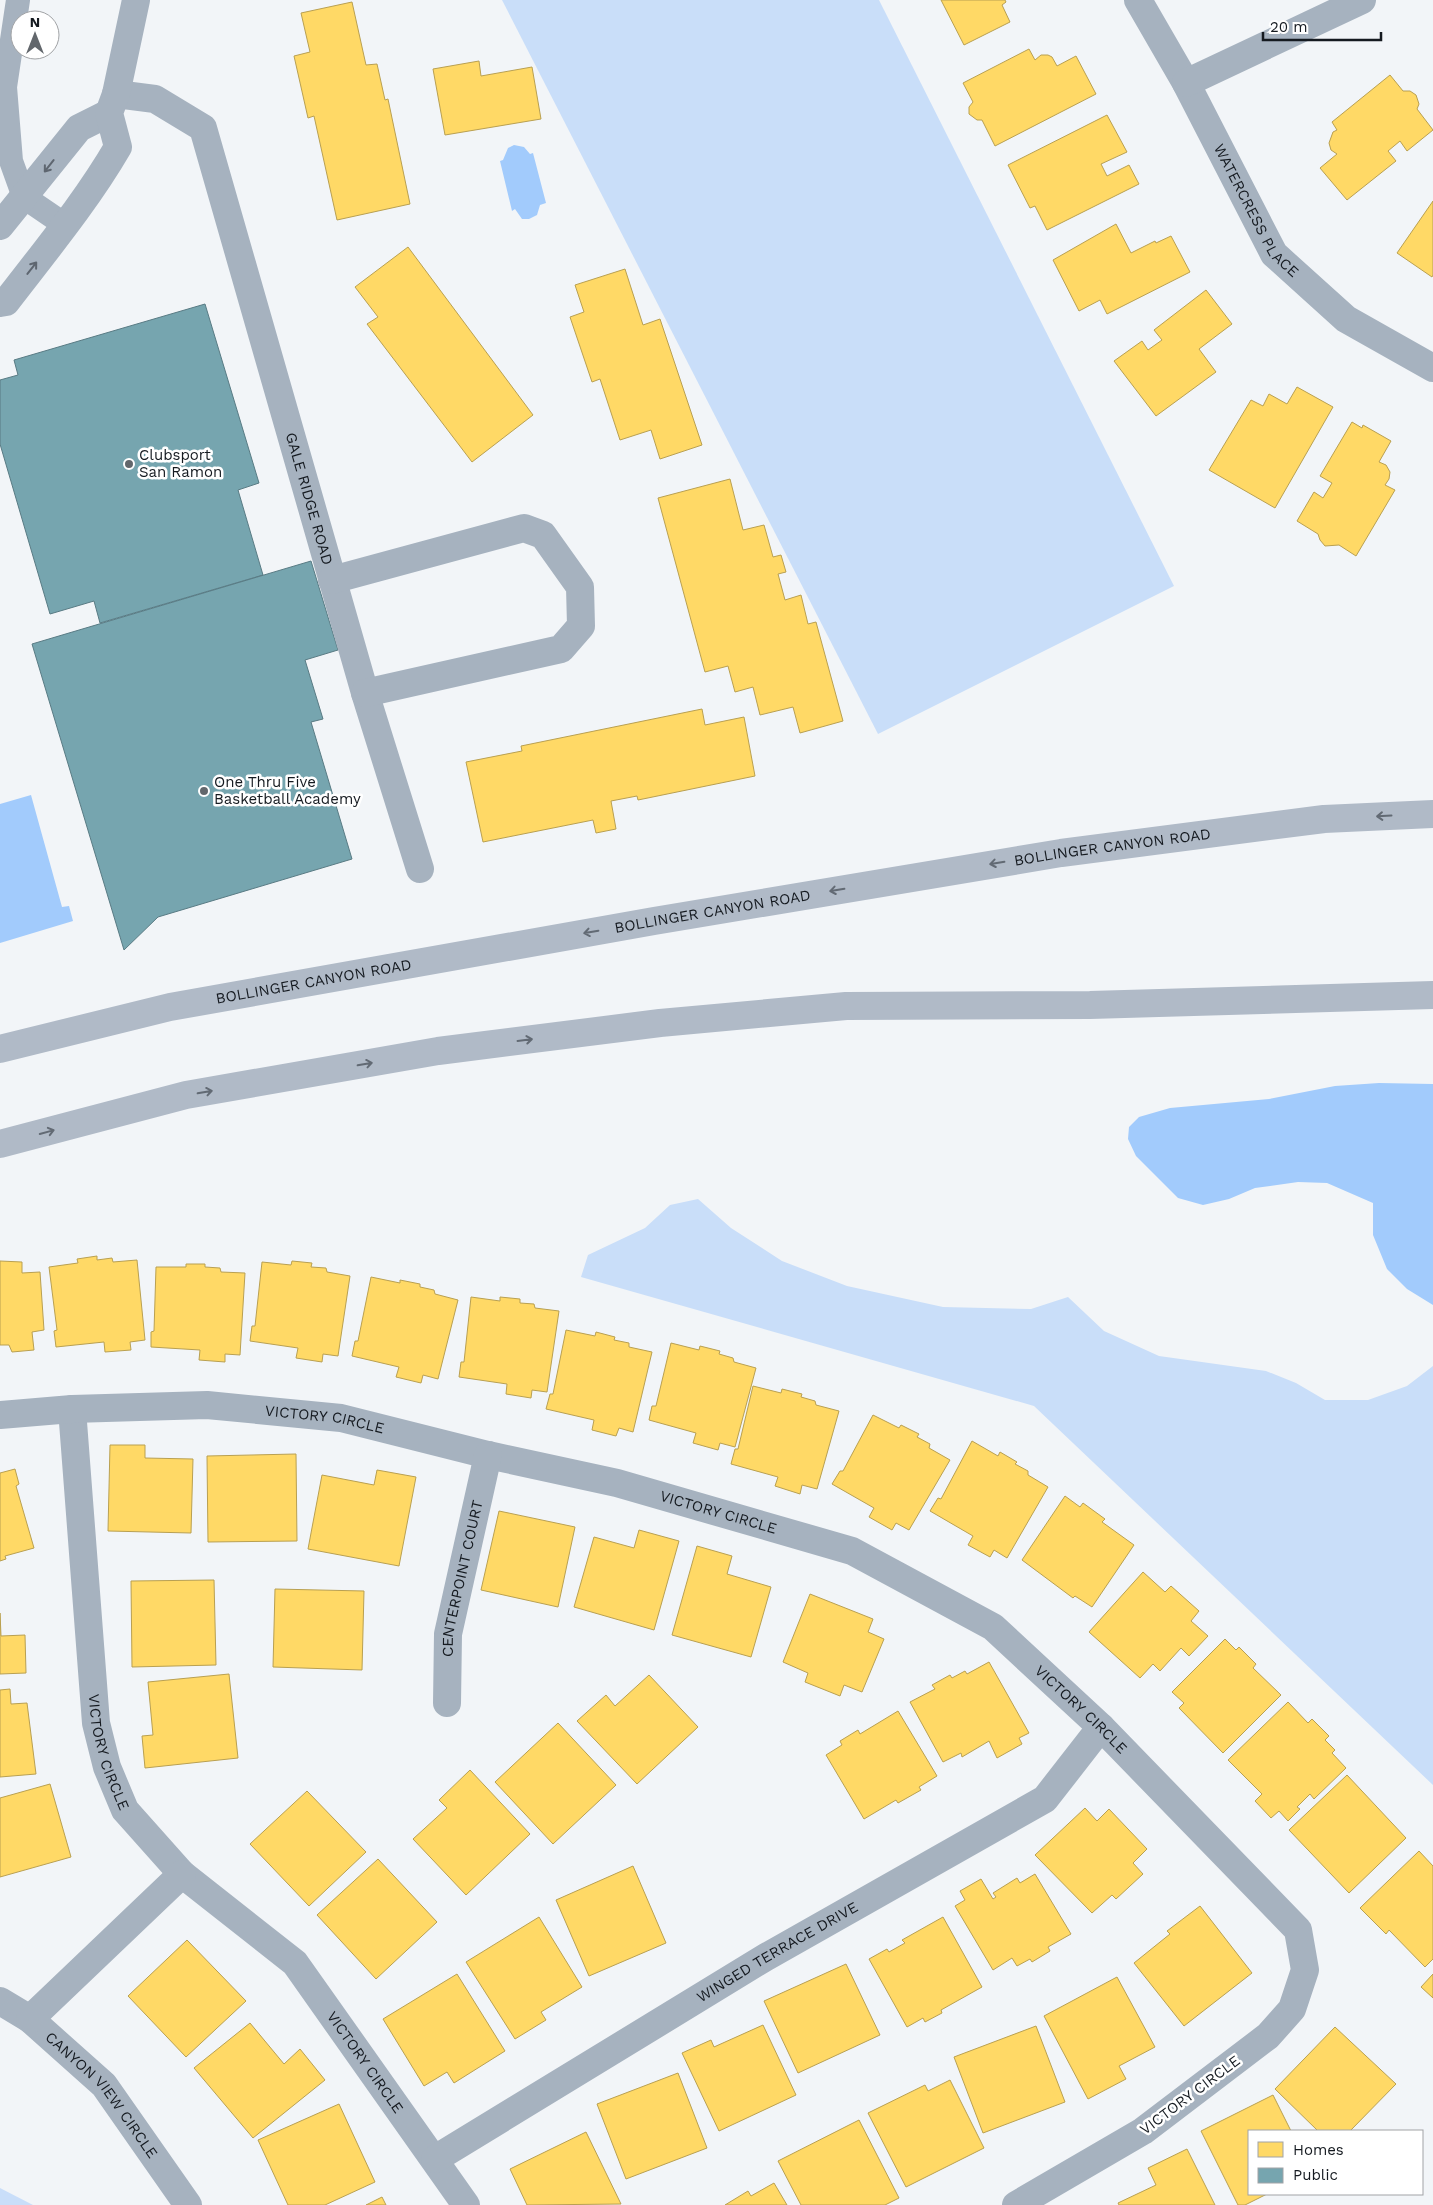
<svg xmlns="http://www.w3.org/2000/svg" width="1433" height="2205" viewBox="0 0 1433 2205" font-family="'Work Sans',sans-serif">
	<rect width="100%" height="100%" fill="#f2f5f8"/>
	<g fill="#c9def9">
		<path d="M502,0H879L1174,586L878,734Z"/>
		<path d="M698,1199L731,1228L782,1261L847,1286L943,1307L1031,1309L1068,1297L1104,1331L1159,1356L1266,1371L1296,1383L1325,1400H1368L1407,1386L1433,1366V1785L1034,1406L581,1277L588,1255L645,1228L670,1205Z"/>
		<path d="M0,2188L33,2205H0Z"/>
	</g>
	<g fill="#a2cbfc">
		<path d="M514,145L524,147L530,154L533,153L546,203L540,205L537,215L529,219H522L515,209L512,211L500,161L503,160L508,148Z"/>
		<path d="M31,795L62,907L69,906L73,921L0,943V804Z"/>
		<path d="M1379,1083L1433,1084V1305L1407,1289L1387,1269L1373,1235V1203L1327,1183L1298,1182L1255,1188L1229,1199L1203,1205L1178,1198L1136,1156L1128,1139L1129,1127L1139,1117L1170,1108L1269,1099L1335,1086Z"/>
	</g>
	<g fill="#ffd966" stroke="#b9a051">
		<path d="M941,0H1005L1006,2L1002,5L1010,22L964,45Z"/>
		<path d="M352,2L366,65L377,64L385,100L388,99L410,204L337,220L314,116L308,118L294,56L310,52L301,13Z"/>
		<path d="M1029,49L1035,60L1041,55H1048L1052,57L1057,66L1076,56L1096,94L995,146L982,120H977L969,114V107L973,102L963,83Z"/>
		<path d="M479,61L481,76L532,67L541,119L445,135L433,69Z"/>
		<path d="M1390,75L1403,91H1410L1416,95L1419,104L1417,109L1433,130L1407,151L1400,141L1388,151L1396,161L1347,200L1320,168L1337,154L1331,150L1329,143L1333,132L1337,130L1332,122Z"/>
		<path d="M1107,115L1127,152L1101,164L1107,176L1129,165L1139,184L1047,230L1035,206L1030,208L1008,165Z"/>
		<path d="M1433,201V275L1432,277L1397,253Z"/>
		<path d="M1116,224L1131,253L1155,241L1156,243L1171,236L1190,272L1107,314L1100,300L1079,311L1053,260Z"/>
		<path d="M408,247L533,415L472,462L367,324L378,317L355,287Z"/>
		<path d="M625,269L643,325L660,319L702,445L660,459L651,430L620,440L600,379L592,382L570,317L584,312L575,285Z"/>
		<path d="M1206,290L1232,324L1199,349L1216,372L1156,416L1114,361L1142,341L1148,350L1162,340L1154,330Z"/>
		<path d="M1297,387L1333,407L1275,508L1209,470L1251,400L1263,406L1269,394L1287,404Z"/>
		<path d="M1352,422L1362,428L1363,425L1391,441L1379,462L1386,465L1390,472L1389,479L1385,485L1395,490L1356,556L1339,545L1325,546L1320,540L1318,534L1297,521L1314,492L1323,498L1332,483L1320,476Z"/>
		<path d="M730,479L743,530L764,525L773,557L781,555L786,572L778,574L785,600L801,595L808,624L816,622L843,721L800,733L793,707L760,715L753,687L735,692L728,666L705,672L658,498Z"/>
		<path d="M702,709L705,725L744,717L755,776L638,800L637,796L611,801L616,829L596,833L593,820L483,842L466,762L522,751L521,746Z"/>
		<path d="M97,1256V1260L112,1258L113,1262L137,1260L145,1340L130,1342L131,1350L105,1352L104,1342L56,1347L54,1331L57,1330L49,1267L78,1263L77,1259Z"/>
		<path d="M0,1261L22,1262V1273L40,1272L44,1330L32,1332L34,1350L12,1352L9,1345H0Z"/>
		<path d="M292,1261L312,1263L311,1267L326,1268L327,1272L350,1276L338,1356L323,1354L322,1362L296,1358L298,1348L250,1341L252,1326H255L262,1262L291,1265Z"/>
		<path d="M186,1264H205V1267L220,1268L221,1272L245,1273L240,1355L225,1354V1362L199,1360L200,1350L151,1347V1332L154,1331L156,1267H186Z"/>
		<path d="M371,1277L400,1283V1280L420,1284V1287L434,1290L435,1294L458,1300L438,1379L423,1375L421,1383L396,1377L399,1367L352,1356L355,1341H358Z"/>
		<path d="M471,1297L500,1301V1297L520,1299V1303L534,1304L535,1308L559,1311L547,1392L532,1390L531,1398L506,1394L507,1384L459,1377L461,1362H464Z"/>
		<path d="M566,1330L595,1336L596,1332L615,1337L614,1340L629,1343V1347L652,1352L633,1432L619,1428L616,1436L592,1430L594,1420L546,1409L550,1394H553Z"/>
		<path d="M671,1343L699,1350L700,1346L720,1351L719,1354L733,1358L734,1362L756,1368L735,1447L720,1443L718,1450L693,1443L696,1433L649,1420L652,1406H656Z"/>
		<path d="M753,1386L781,1393L782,1389L802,1394L801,1397L815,1401L816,1405L839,1411L817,1489L802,1485L800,1494L775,1486L778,1477L731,1464L735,1449H738Z"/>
		<path d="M873,1415L899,1428L901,1425L919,1434L917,1437L930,1444L929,1448L950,1460L909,1530L896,1523L892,1530L869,1517L874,1508L832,1484L840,1471H843Z"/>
		<path d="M972,1441L998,1456L1000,1452L1017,1462L1015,1464L1028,1471V1475L1048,1487L1007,1558L994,1550L990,1557L968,1545L973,1536L930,1511L938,1498L941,1499Z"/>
		<path d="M110,1445H145V1458L193,1459L191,1533L108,1531Z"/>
		<path d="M296,1454L297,1541L208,1542L207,1456Z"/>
		<path d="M15,1469L19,1484L16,1486L34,1548L5,1556L6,1559L0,1561V1473Z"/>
		<path d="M377,1470L416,1477L399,1566L308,1549L322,1475L374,1485Z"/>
		<path d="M1065,1496L1080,1507L1083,1503L1105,1519L1102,1522L1134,1545L1092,1607L1075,1596L1073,1598L1022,1560Z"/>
		<path d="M499,1511L575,1527L558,1607L481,1590Z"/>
		<path d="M639,1530L679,1541L654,1630L574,1607L594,1537L634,1548Z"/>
		<path d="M697,1546L732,1556L727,1574L771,1587L751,1657L672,1635Z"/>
		<path d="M1143,1572L1165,1592L1171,1586L1199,1611L1191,1621L1208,1636L1189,1656L1181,1648L1160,1671L1153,1664L1140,1678L1089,1632Z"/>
		<path d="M214,1580L216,1665L132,1667L131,1581Z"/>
		<path d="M275,1589L364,1591L362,1670L273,1667Z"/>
		<path d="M810,1594L873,1619L868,1632L884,1639L862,1692L844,1685L840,1696L805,1682L808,1673L783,1662Z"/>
		<path d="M0,1613L1,1636L25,1635L26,1673L0,1674Z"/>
		<path d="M1225,1639L1236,1650L1239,1647L1256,1664L1253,1668L1281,1695L1223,1753L1179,1708L1184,1703L1172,1692Z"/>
		<path d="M989,1662L1029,1733L1019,1738L1022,1744L997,1758L989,1741L962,1757L961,1753L943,1762L910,1702L935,1689L932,1685L950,1675L952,1678L965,1671L967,1674Z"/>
		<path d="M229,1674L238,1758L145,1768L142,1736L153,1735L148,1682Z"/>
		<path d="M649,1675L698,1727L637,1784L577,1721L606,1695L615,1706Z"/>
		<path d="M10,1689L11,1704L27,1703L36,1774L0,1777V1690Z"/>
		<path d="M1288,1702L1308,1723L1312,1719L1329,1736L1325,1740L1335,1750L1332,1753L1346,1768L1314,1799L1310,1794L1297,1807L1300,1809L1288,1821L1279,1811L1271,1818L1255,1801L1262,1794L1228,1760Z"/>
		<path d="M898,1711L937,1776L919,1787L921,1790L898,1803L896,1800L864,1819L826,1755L842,1745L840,1741L858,1730L860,1734Z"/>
		<path d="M558,1723L616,1785L553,1844L495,1782Z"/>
		<path d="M470,1770L530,1834L466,1895L413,1839L447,1808L439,1800Z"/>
		<path d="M1347,1775L1406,1838L1349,1893L1289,1830Z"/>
		<path d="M50,1784L71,1857L0,1877V1798Z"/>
		<path d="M307,1791L366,1852L309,1906L250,1844Z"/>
		<path d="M1085,1808L1097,1821L1109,1809L1147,1849L1133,1863L1143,1874L1116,1899L1112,1895L1092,1913L1035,1855Z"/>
		<path d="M1419,1851L1433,1866V1959L1425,1967L1389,1930L1386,1934L1360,1908Z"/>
		<path d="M378,1859L437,1922L376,1979L317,1915Z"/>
		<path d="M633,1866L666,1943L589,1976L556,1900Z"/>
		<path d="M1035,1874L1071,1934L1048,1947L1050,1951L1032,1962L1030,1959L1017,1966L1012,1958L993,1970L955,1906L965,1900L960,1891L981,1879L993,1899L996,1897L993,1893L1017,1878L1020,1883Z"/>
		<path d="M1200,1906L1252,1973L1184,2026L1134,1963L1170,1934L1167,1931Z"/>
		<path d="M539,1917L582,1987L541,2012L546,2020L515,2039L466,1962Z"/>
		<path d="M943,1917L982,1987L941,2010L942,2013L925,2022L923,2018L907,2027L869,1959L887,1949L889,1952L905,1943L902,1940Z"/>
		<path d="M187,1940L246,2001L186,2057L128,1996Z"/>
		<path d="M846,1964L880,2035L798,2073L764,2001Z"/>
		<path d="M457,1974L505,2051L454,2083L447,2072L424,2086L383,2019Z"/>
		<path d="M1433,1974V1998L1421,1987Z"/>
		<path d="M1117,1977L1155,2047L1119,2066L1126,2079L1088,2099L1044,2016Z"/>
		<path d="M250,2023L284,2064L300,2049L325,2080L253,2138L194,2068Z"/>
		<path d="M763,2025L796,2095L719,2131L682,2053L711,2040L714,2047Z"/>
		<path d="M1036,2026L1065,2102L983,2133L954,2057Z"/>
		<path d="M1335,2027L1396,2084L1350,2131H1318L1275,2089Z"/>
		<path d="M678,2073L707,2148L626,2179L597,2104Z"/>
		<path d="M950,2080L984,2148L906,2187L868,2113L925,2085L928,2091Z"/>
		<path d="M1273,2095L1291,2131H1249V2194H1267L1245,2205H1238L1201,2131Z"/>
		<path d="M339,2104L375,2182L325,2205H288L258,2140Z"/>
		<path d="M859,2120L899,2198L885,2205H801L778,2161Z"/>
		<path d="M586,2132L621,2204L527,2205L510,2169Z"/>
		<path d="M1187,2149L1215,2205H1119L1118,2203L1156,2185L1148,2168Z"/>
		<path d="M774,2183L787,2205H725L748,2191L751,2196Z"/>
		<path d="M382,2197L386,2205H366Z"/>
	</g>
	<g fill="#76a5af" stroke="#597b84">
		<path d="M205,304L259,483L238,490L263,575L100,623L94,601L50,614L0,444V380L18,375L14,360Z"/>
		<path d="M311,561L338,650L305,660L323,719L311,722L352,859L158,917L124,950L32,644Z"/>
	</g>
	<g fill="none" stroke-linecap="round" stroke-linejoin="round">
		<path stroke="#a6b2bf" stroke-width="24" d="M18,0L5,87L11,161L24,197L65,225"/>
		<g stroke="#a6b2bf" stroke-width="28">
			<path id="s1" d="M1138,0L1186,83L1274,254L1346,319L1433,368"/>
			<path d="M1186,83L1362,0"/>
			<path id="s2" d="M116,94L155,99L203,128L365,693L420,869"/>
			<path d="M0,226L79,128L109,113"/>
			<path d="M0,303L6,302C45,251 86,202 118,147L109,113L116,94L136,0"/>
			<path d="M332,580L524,528L543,535L580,587L581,626L561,649L365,693"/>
			<path id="s3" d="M72,1409L96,1723L107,1767L125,1810L182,1874L295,1963L466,2205"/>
			<path id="s4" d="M0,1415L72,1409L207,1405L341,1418L488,1455L617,1483L852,1551L993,1627L1101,1727L1298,1930L1305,1970L1292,2009L1268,2036L1143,2131L1016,2205"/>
			<path id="s5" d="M447,1703L448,1634L488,1455"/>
			<path id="s6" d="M0,2001L30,2019L104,2085L188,2205"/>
			<path d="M30,2019L182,1874"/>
			<path id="s7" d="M435,2159L766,1957L1045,1799L1101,1727"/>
		</g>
		<g stroke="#b0bac7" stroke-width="28">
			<path id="s8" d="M0,1049L170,1007L654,921L1061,853L1324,819L1433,814"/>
			<path d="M0,1144L186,1095L438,1051L660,1023L846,1006L1090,1005L1433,995"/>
		</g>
	</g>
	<defs><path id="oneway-shaft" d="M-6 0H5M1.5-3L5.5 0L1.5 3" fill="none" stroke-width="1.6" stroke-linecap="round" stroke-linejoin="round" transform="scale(1.25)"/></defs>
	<g stroke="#5e6670">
		<use href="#oneway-shaft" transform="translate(49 166) rotate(128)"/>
		<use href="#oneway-shaft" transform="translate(32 268) rotate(-52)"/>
	</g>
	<g stroke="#626a74">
		<use href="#oneway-shaft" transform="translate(1384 816) rotate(177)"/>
		<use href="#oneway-shaft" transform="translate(997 863) rotate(171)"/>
		<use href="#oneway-shaft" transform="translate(837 890) rotate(171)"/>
		<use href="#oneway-shaft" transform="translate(591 932) rotate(170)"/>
		<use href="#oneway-shaft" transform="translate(525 1040) rotate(-7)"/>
		<use href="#oneway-shaft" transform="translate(365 1064) rotate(-10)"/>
		<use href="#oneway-shaft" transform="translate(205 1092) rotate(-10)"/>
		<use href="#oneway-shaft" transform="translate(47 1132) rotate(-15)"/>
	</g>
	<g fill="#62676c" stroke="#fff" stroke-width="2">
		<circle cx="129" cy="464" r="5"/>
		<circle cx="204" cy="791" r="5"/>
	</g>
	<g text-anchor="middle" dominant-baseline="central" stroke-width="5" stroke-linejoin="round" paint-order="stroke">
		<g font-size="15" fill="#151a20" stroke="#fff">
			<text stroke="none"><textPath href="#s1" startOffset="242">WATERCRESS PLACE</textPath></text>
			<text stroke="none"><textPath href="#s2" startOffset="481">GALE RIDGE ROAD</textPath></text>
			<text stroke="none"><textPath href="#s8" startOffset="1131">BOLLINGER CANYON ROAD</textPath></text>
			<text stroke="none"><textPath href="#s8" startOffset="726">BOLLINGER CANYON ROAD</textPath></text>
			<text stroke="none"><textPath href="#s8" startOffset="321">BOLLINGER CANYON ROAD</textPath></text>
			<text stroke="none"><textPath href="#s4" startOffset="326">VICTORY CIRCLE</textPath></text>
			<text stroke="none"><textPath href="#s4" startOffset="731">VICTORY CIRCLE</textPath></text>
			<text stroke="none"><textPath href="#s5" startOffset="126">CENTERPOINT COURT</textPath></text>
			<text stroke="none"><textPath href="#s4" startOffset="1151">VICTORY CIRCLE</textPath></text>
			<text stroke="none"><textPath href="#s3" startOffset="346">VICTORY CIRCLE</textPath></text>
			<text stroke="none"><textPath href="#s7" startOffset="400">WINGED TERRACE DRIVE</textPath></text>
			<text stroke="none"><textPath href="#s3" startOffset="758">VICTORY CIRCLE</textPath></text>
			<text transform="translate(1190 2095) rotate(-37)">VICTORY CIRCLE</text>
			<text stroke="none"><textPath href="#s6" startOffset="140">CANYON VIEW CIRCLE</textPath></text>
		</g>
		<g font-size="15" fill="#151a20" stroke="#fff" text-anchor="start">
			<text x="139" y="455">Clubsport<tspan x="139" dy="17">San Ramon</tspan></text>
			<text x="214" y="782">One Thru Five<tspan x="214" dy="17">Basketball Academy</tspan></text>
		</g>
	</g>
	<rect x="1248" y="2130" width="175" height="65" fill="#ffffff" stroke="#a1a3a6"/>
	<rect x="1258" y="2142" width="25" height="15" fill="#ffd966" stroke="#a1a3a6"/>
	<text x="1293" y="2155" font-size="15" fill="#151a20">Homes</text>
	<rect x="1258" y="2168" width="25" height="15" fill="#76a5af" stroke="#a1a3a6"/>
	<text x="1293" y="2180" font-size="15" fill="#151a20">Public</text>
	<g transform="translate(35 35)"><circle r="24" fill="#ffffff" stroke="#a1a3a6"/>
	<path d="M0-4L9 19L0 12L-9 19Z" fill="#62676c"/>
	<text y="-8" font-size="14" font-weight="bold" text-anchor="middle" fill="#151a20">N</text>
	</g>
	<path d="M1263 32v8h118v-8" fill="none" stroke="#151a20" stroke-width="2.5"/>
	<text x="1270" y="32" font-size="15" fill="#151a20" stroke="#ffffff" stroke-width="4" paint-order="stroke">20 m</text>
</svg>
